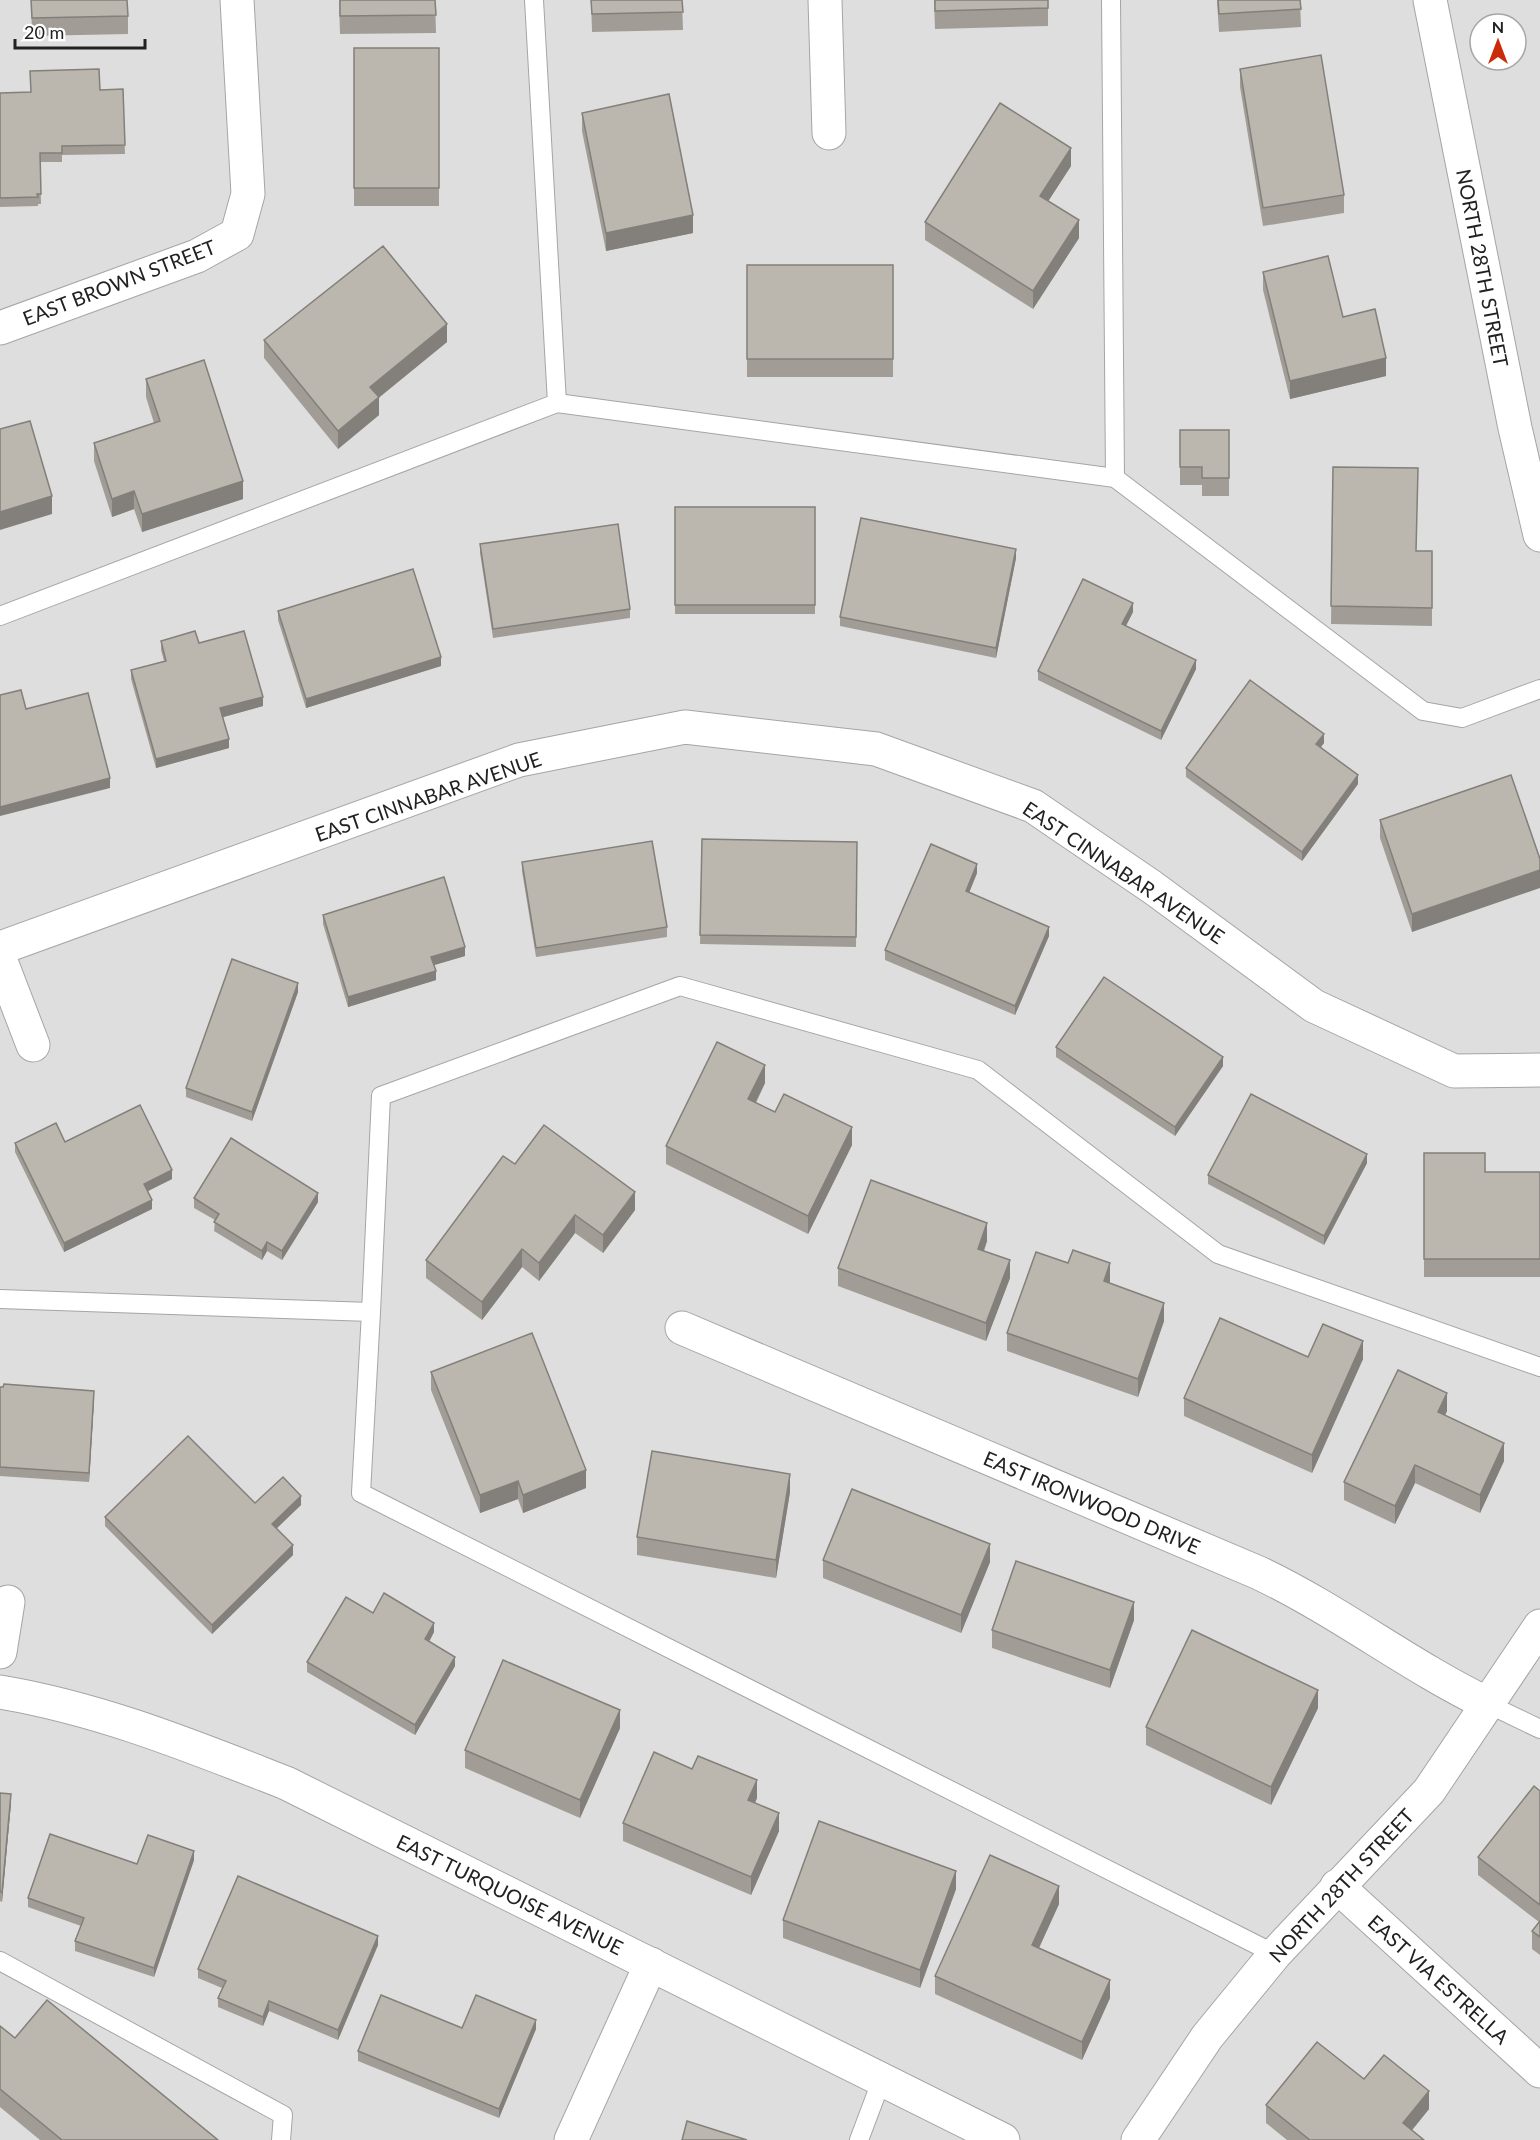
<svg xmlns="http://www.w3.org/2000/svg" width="1540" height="2140" viewBox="0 0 1540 2140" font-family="Lato,sans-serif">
	<rect width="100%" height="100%" fill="#f1f0e8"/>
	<path fill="#dfdede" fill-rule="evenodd" d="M0,0H1540V2140H0ZM1480,24H1516V60H1480Z"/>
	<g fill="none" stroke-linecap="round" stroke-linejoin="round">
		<g stroke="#a5a5a5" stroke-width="20">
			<g id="service">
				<path d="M534,0L557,403"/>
				<path d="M1111,0L1115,478"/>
				<path d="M0,616L557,403L1115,478L1423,711L1462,718L1540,689"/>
				<path d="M0,1299L371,1312L361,1493L1275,1954"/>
				<path d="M371,1312L381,1096L680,986L978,1070L1218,1254L1540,1367"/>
				<path d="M1488,1704L1540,1729"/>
				<path d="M0,1961L283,2115L281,2140"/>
				<path d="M859,2140L882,2079"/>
			</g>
		</g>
		<g stroke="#a5a5a5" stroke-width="35">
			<g id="minor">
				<path d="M825,0L829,133"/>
				<path d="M1430,0L1515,428L1540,535"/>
				<path d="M0,328L197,256L237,234L248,194L237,0"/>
				<path d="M0,948L519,760L685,727L876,749L1033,806L1152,887L1314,1006L1454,1071L1540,1070"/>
				<path d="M0,959L33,1045"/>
				<path d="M682,1328L1259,1573C1339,1611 1409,1666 1488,1704"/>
				<path d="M0,1652L8,1602"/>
				<path d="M0,1692C101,1709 191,1746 286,1783L1003,2140"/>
				<path d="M1337,1886L1540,2071"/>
				<path d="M571,2140L651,1964"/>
				<path d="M1138,2140L1207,2037L1275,1954L1429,1791L1540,1626"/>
			</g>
		</g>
		<use href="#service" stroke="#fff" stroke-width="18"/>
		<use href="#minor" stroke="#fff" stroke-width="33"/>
	</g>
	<g fill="#a19d96">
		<path d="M31,0L128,16V34L32,36Z"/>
		<path d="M339,0H435L436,33L340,34Z"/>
		<path d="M591,0H682L683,30L592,32Z"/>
		<path d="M934,0H1048V26L935,29Z"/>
		<path d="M1217,0H1300L1301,27L1219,32Z"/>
		<rect x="354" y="48" width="85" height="158"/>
		<path d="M1240,69L1344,195V213L1263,226L1240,87Z"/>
		<path d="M123,89L125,154L62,155V162H40L41,204H38V206L0,207V93Z"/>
		<path d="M582,113L693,233L606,251L582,131Z"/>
		<path d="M1071,166L1048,201L1079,238L1033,309L925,240V222Z"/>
		<rect x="747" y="265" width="146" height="112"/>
		<path d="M1263,272L1343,317L1386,376L1290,399L1263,290Z"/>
		<path d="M264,340L447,342L379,397V415L338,449L264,358Z"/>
		<path d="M146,379L243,499L142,532L134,509L112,517L94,461V443L154,423L146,397Z"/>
		<path d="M1180,430H1229V496H1202V485H1180Z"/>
		<path d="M1333,467L1416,551H1432V626L1331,624Z"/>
		<rect x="675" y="507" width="140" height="107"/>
		<path d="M480,544L630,609V618L493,638L480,553Z"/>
		<path d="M1016,558L996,658L840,626V617Z"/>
		<path d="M278,611L441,666L306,708L278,620Z"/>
		<path d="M1133,612L1126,626L1196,669L1161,740L1038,680V671Z"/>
		<path d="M161,641L199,643L263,706L223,717L229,748L156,768L131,679V670L164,661L161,650Z"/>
		<path d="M1324,743L1321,747L1358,784L1302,861L1186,777V768Z"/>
		<path d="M1511,775L1412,932L1380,838V820Z"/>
		<path d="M702,839L857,842L856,947L700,944Z"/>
		<path d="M522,862L667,927V937L536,957L522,871Z"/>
		<path d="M977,873L969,893L1049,936L1015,1015L885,960V950Z"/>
		<path d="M323,915L465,956L434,965L436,980L348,1007L323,924Z"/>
		<path d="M298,992L252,1121L186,1097V1088Z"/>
		<path d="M1056,1047L1223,1066L1175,1136L1056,1057Z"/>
		<path d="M765,1083L756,1103L775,1112L852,1145L808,1234L666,1164V1146Z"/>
		<path d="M15,1143L172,1179L148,1191L152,1209L64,1252L15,1152Z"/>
		<path d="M1424,1153L1485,1172H1540V1277H1424Z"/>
		<path d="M1367,1163L1324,1245L1208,1184V1175Z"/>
		<path d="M515,1164L635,1210L603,1253L575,1233L539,1281L522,1267L482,1320L426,1278V1260Z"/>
		<path d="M194,1198L318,1202L282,1260L267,1251L262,1260L214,1231L215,1220L194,1208Z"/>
		<path d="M987,1241L984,1251L1010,1278L986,1341L838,1286V1268Z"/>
		<path d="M1110,1281L1109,1283L1164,1321L1138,1397L1007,1351V1333Z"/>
		<path d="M1308,1357L1363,1359L1312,1473L1184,1416V1398Z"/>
		<path d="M431,1372L586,1488L523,1513L518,1499L480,1513L431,1390Z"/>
		<path d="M0,1387L94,1400L89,1482L0,1476Z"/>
		<path d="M1447,1411L1445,1415L1504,1461L1480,1513L1415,1483L1395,1524L1344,1500V1482Z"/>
		<path d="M790,1492L776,1578L637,1555V1537Z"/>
		<path d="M255,1503L301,1505L276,1528L293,1555L212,1634L105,1526V1517Z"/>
		<path d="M823,1560L990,1562L961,1633L823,1578Z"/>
		<path d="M373,1613L434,1632L429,1642L455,1666L415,1735L307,1672V1662Z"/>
		<path d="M1134,1620L1110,1688L992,1648V1630Z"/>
		<path d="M1318,1708L1271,1805L1146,1745V1727Z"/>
		<path d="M620,1728L580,1818L465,1768V1750Z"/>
		<path d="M1540,1791V1955L1532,1949V1931L1539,1922L1478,1875V1857Z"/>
		<path d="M0,1793L11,1803L2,1902L0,1901Z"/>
		<path d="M757,1798L755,1803L779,1831L751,1895L623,1841V1823Z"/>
		<path d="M194,1860L154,1977L75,1951V1941L81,1926L28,1907V1898Z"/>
		<path d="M956,1889L920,1988L783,1938V1920Z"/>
		<path d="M1059,1904L1039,1948L1110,1998L1082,2060L935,1994V1976Z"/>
		<path d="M378,1945L338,2040L269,2011L263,2026L218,2007V1998L222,1988L198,1978V1969Z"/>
		<path d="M0,2026L15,2038L218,2140H40L0,2107Z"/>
		<path d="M462,2028L536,2029L499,2118L358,2061V2051Z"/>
		<path d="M1364,2079L1429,2109L1412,2130L1424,2140H1287L1266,2123V2105Z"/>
	</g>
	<g fill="#837f7a">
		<path d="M1071,148V166L1040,214V196Z"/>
		<path d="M693,215V233L606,251V233Z"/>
		<path d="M1079,220V238L1033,309V291Z"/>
		<path d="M447,324V342L370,405V387Z"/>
		<path d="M1386,358V376L1290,399V381Z"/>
		<path d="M379,397V415L338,449V431Z"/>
		<path d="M243,481V499L142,532V514Z"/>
		<path d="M134,491V509L112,517V499Z"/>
		<path d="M52,496V514L0,530V512Z"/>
		<path d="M1016,549V558L996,658V648Z"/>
		<path d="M1133,603V612L1122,633V624Z"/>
		<path d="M441,657V666L306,708V699Z"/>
		<path d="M1196,660V669L1161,740V731Z"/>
		<path d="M263,697V706L220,718V708Z"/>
		<path d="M1324,734V743L1316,753V744Z"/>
		<path d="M229,739V748L156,768V759Z"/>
		<path d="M1358,775V784L1302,861V852Z"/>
		<path d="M110,778V788L0,816V807Z"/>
		<path d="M977,864V873L966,900V891Z"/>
		<path d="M1540,870V888L1412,932V914Z"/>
		<path d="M1049,927V936L1015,1015V1006Z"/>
		<path d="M465,947V956L431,966V957Z"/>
		<path d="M436,971V980L348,1007V997Z"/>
		<path d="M298,983V992L252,1121V1112Z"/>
		<path d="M1223,1057V1066L1175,1136V1127Z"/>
		<path d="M765,1065V1083L748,1117V1099Z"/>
		<path d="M852,1127V1145L808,1234V1216Z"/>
		<path d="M1367,1154V1163L1324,1245V1236Z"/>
		<path d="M172,1170V1179L144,1193V1184Z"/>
		<path d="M635,1192V1210L603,1253V1235Z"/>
		<path d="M318,1193V1202L282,1260V1251Z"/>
		<path d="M152,1200V1209L64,1252V1243Z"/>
		<path d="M575,1215V1233L539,1281V1263Z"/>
		<path d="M987,1223V1241L978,1267V1249Z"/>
		<path d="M267,1242V1251L262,1260V1251Z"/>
		<path d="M522,1249V1267L482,1320V1302Z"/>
		<path d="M1010,1260V1278L986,1341V1323Z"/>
		<path d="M1110,1263V1281L1104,1299V1281Z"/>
		<path d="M1164,1303V1321L1138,1397V1379Z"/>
		<path d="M1363,1341V1359L1312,1473V1455Z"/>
		<path d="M94,1391V1400L89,1482V1473Z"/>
		<path d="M1447,1393V1411L1438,1430V1412Z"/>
		<path d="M1504,1443V1461L1480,1513V1495Z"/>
		<path d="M1415,1465V1483L1395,1524V1506Z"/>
		<path d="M586,1470V1488L523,1513V1495Z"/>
		<path d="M790,1474V1492L776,1578V1560Z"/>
		<path d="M518,1481V1499L480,1513V1495Z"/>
		<path d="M301,1496V1505L272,1533V1524Z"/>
		<path d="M990,1544V1562L961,1633V1615Z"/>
		<path d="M293,1545V1555L212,1634V1625Z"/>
		<path d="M1134,1602V1620L1110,1688V1670Z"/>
		<path d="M434,1623V1632L425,1649V1639Z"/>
		<path d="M455,1657V1666L415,1735V1725Z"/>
		<path d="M1318,1690V1708L1271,1805V1787Z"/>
		<path d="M620,1710V1728L580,1818V1800Z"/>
		<path d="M757,1780V1798L748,1818V1800Z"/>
		<path d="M11,1794V1803L2,1902V1892Z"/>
		<path d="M779,1813V1831L751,1895V1877Z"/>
		<path d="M194,1851V1860L154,1977V1968Z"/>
		<path d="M956,1871V1889L920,1988V1970Z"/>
		<path d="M1059,1886V1904L1032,1963V1945Z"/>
		<path d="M378,1936V1945L338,2040V2030Z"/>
		<path d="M1110,1980V1998L1082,2060V2042Z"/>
		<path d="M269,2001V2011L263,2026V2017Z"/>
		<path d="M536,2020V2029L499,2118V2109Z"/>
		<path d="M1429,2091V2109L1404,2140L1403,2123Z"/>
	</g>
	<g fill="#bbb6ae" stroke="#837f7a" stroke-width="1.5">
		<path d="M31,0H127L128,16L32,18Z"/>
		<path d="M340,0H435L436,15L340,16Z"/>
		<path d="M591,0H682L683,12L592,14Z"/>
		<path d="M935,0H1048V8L935,11Z"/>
		<path d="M1218,0H1300L1301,9L1219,14Z"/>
		<rect x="354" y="48" width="85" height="140"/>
		<path d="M1321,55L1344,195L1263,208L1240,69Z"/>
		<path d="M99,69L100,90L123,89L125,145L62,146V153H40L41,194H37L38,197L0,198V93L31,92L30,71Z"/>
		<path d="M669,94L693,215L606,233L582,113Z"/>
		<path d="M1000,103L1071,148L1040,196L1079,220L1033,291L925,222Z"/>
		<path d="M383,246L447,324L370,387L379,397L338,431L264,340Z"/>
		<path d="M1328,256L1343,317L1375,309L1386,358L1290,381L1263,272Z"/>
		<rect x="747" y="265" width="146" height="94"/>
		<path d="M204,360L243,481L142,514L134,491L112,499L94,443L160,421L146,379Z"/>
		<path d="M30,421L52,496L0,512V429Z"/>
		<path d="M1180,430H1229V478H1202V467H1180Z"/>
		<path d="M1333,467L1418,468L1416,551H1432V608L1331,606Z"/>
		<rect x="675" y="507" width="140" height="98"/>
		<path d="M861,518L1016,549L996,648L840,617Z"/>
		<path d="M618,524L630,609L493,629L480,544Z"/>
		<path d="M413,569L441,657L306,699L278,611Z"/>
		<path d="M1083,579L1133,603L1122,624L1196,660L1161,731L1038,671Z"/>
		<path d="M195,631L199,643L244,631L263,697L220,708L229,739L156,759L131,670L166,661L161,641Z"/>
		<path d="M1250,680L1324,734L1316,744L1358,775L1302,852L1186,768Z"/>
		<path d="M21,690L26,709L88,693L110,778L0,807V695Z"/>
		<path d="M1511,775L1540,859V870L1412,914L1380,820Z"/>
		<path d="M702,839L857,842L856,937L700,935Z"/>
		<path d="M652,841L667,927L536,948L522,862Z"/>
		<path d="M931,844L977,864L966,891L1049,927L1015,1006L885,950Z"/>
		<path d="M444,877L465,947L431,957L436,971L348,997L323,915Z"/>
		<path d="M232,959L298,983L252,1112L186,1088Z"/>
		<path d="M1104,977L1223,1057L1175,1127L1056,1047Z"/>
		<path d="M717,1042L765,1065L748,1099L775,1112L784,1094L852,1127L808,1216L666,1146Z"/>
		<path d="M1251,1094L1367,1154L1324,1236L1208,1175Z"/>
		<path d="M140,1105L172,1170L144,1184L152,1200L64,1243L15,1143L56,1123L65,1142Z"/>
		<path d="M544,1125L635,1192L603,1235L575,1215L539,1263L522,1249L482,1302L426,1260L503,1156L515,1164Z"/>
		<path d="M231,1138L318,1193L282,1251L267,1242L262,1251L214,1222L219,1214L194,1198Z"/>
		<path d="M1424,1153H1485V1172H1540V1259H1424Z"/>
		<path d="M871,1180L987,1223L978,1249L1010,1260L986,1323L838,1268Z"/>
		<path d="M1073,1250L1110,1263L1104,1281L1164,1303L1138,1379L1007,1333L1036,1252L1068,1263Z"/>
		<path d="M1220,1318L1308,1357L1323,1324L1363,1341L1312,1455L1184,1398Z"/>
		<path d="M532,1333L586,1470L523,1495L518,1481L480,1495L431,1372Z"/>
		<path d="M1398,1370L1447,1393L1438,1412L1504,1443L1480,1495L1415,1465L1395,1506L1344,1482Z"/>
		<path d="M4,1384L94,1391L89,1473L0,1467V1387H3Z"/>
		<path d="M188,1436L255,1503L283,1477L301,1496L272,1524L293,1545L212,1625L105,1517Z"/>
		<path d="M652,1451L790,1474L776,1560L637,1537Z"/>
		<path d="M852,1489L990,1544L961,1615L823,1560Z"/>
		<path d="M1016,1561L1134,1602L1110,1670L992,1630Z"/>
		<path d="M384,1593L434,1623L425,1639L455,1657L415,1725L307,1662L346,1597L373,1613Z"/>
		<path d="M1192,1630L1318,1690L1271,1787L1146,1727Z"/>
		<path d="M503,1660L620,1710L580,1800L465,1750Z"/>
		<path d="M654,1752L692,1769L698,1756L757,1780L748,1800L779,1813L751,1877L623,1823Z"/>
		<path d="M1534,1786L1540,1791V1905L1478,1857Z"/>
		<path d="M0,1793L11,1794L2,1892H0Z"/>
		<path d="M819,1821L956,1871L920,1970L783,1920Z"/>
		<path d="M50,1834L137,1864L148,1835L194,1851L154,1968L75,1941L84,1918L28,1898Z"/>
		<path d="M990,1855L1059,1886L1032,1945L1110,1980L1082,2042L935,1976Z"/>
		<path d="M238,1876L378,1936L338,2030L269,2001L263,2017L218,1998L226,1981L198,1969Z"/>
		<path d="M1540,1921V1937L1532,1931Z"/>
		<path d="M381,1995L462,2028L476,1995L536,2020L499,2109L358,2051Z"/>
		<path d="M47,2000L218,2140H62L0,2089V2026L15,2038Z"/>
		<path d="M1317,2042L1364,2079L1384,2055L1429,2091L1403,2123L1424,2140H1310L1266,2105Z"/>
		<path d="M687,2121L747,2140H682Z"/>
	</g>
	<g text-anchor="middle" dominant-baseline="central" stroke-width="4.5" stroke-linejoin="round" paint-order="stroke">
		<g font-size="20" fill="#212121" stroke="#fff">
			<text transform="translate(1483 268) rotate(79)">NORTH 28TH STREET</text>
			<text transform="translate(119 282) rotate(-21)">EAST BROWN STREET</text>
			<text transform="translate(428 796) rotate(-19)">EAST CINNABAR AVENUE</text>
			<text transform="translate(1124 872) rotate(34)">EAST CINNABAR AVENUE</text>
			<text transform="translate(1092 1502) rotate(23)">EAST IRONWOOD DRIVE</text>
			<text transform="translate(1341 1885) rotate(-47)">NORTH 28TH STREET</text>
			<text transform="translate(510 1894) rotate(26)">EAST TURQUOISE AVENUE</text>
			<text transform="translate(1439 1979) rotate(42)">EAST VIA ESTRELLA</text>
		</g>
	</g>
	<g transform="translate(1498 42)"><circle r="28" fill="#ffffff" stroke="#a6a6a6" stroke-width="1.5"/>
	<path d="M0-4.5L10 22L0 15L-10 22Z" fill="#ca2b08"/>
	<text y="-9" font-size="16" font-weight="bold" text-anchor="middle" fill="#212121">N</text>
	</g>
	<path d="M15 39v9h130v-9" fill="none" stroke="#212121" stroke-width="3"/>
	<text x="24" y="39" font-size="18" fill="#212121" stroke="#ffffff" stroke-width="4.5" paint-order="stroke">20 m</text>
</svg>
